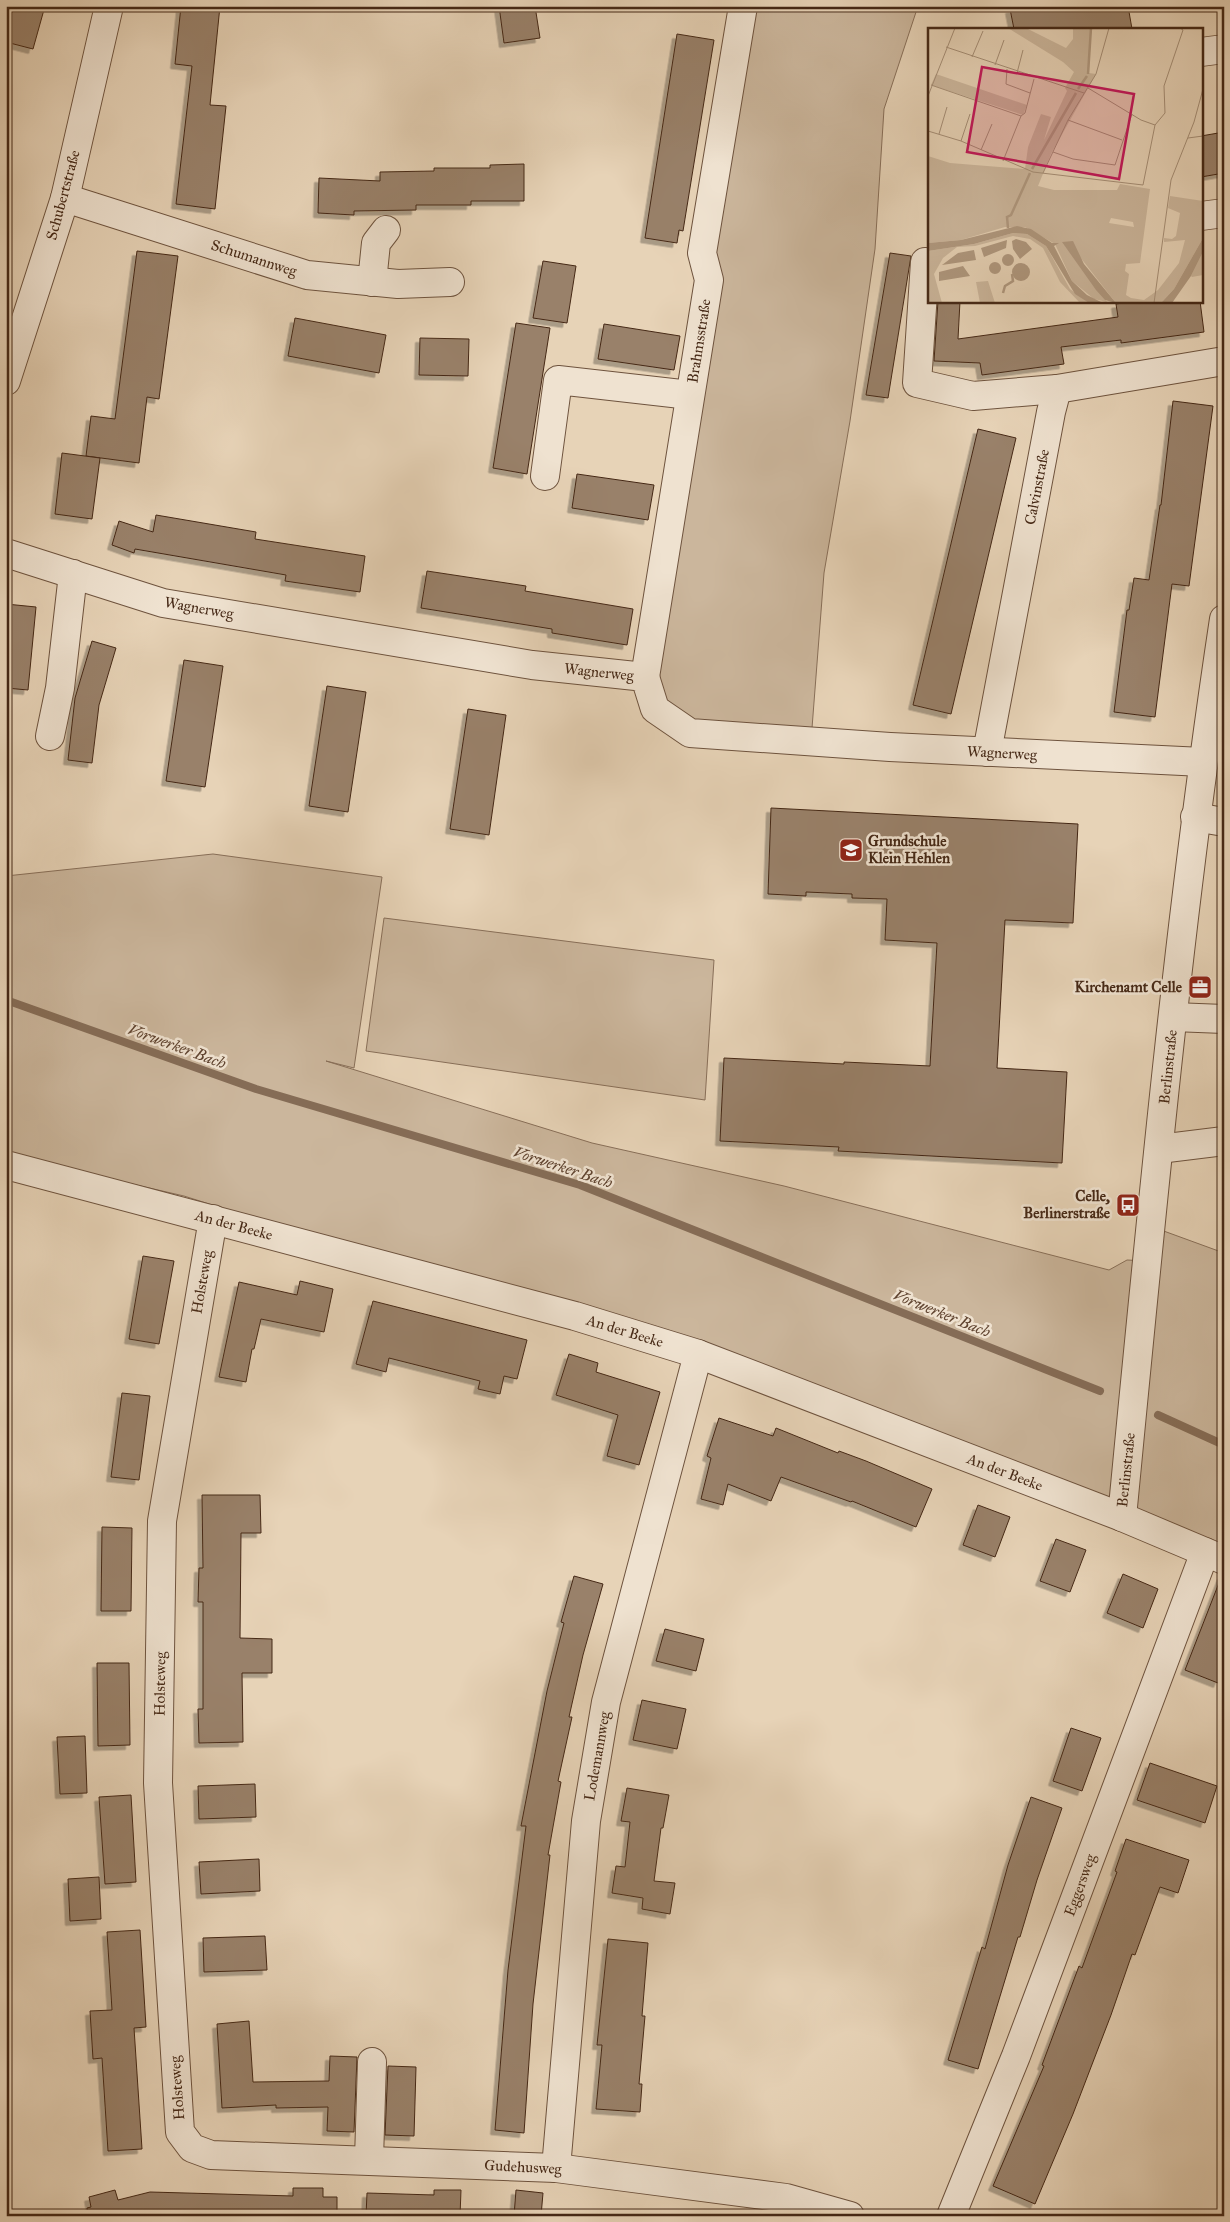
<svg xmlns="http://www.w3.org/2000/svg" width="1230" height="2222" viewBox="0 0 1230 2222" font-family="'IM FELL Great Primer',serif">
	<defs>
		<filter id="shadow"><feDropShadow dx="-4.5" dy="4.5" stdDeviation="0" flood-color="#0004"/></filter>
	</defs>
	<rect width="100%" height="100%" fill="#e7d3b7"/>
	<filter id="stains"><feTurbulence type="fractalNoise" baseFrequency=".004" numOctaves="4"/><feColorMatrix values="0 0 0 0 .2 0 0 0 0 .09 0 0 0 0 .02 0 0 0 .5 -.17"/></filter>
	<radialGradient id="worn" r=".72"><stop offset=".6" stop-color="#630" stop-opacity="0"/><stop offset="1" stop-color="#630" stop-opacity=".3"/></radialGradient>
	<g fill="#cbb69c" stroke="#886f59">
		<path d="M743,6H918L884,109L875,249L850,421L824,573L811,741L690,733L655,709Z"/>
		<path d="M213,854L382,877L354,1068L326,1061L592,1143L784,1186L1109,1270L1127,1260L1148,1261L1150,1226L1224,1253V1560L531,1306L184,1196L6,1155V876Z"/>
		<path d="M384,918L714,960L705,1100L366,1051Z"/>
	</g>
	<g fill="none" stroke-linecap="round" stroke-linejoin="round">
		<g stroke="#856c56" stroke-width="8">
			<path d="M6,1000L256,1089L580,1185L1100,1391"/>
			<path d="M1158,1415L1224,1445"/>
		</g>
	</g>
	<g fill="#99816a" stroke="#452816" filter="url(#shadow)">
		<path d="M6,6H45L33,49L6,42Z"/>
		<path d="M181,6H220L210,105L226,106L215,209L176,204L192,66L175,64Z"/>
		<path d="M499,6H535L540,38L504,43Z"/>
		<path d="M1028,6H1128L1132,29H1014L1010,9Z"/>
		<path d="M677,34L714,40L683,231L679,230L677,243L645,238Z"/>
		<path d="M1224,132V173L1201,177V136Z"/>
		<path d="M524,164V201H471V205H416V210L354,211V215L318,213L319,178L380,181V172L434,171V168H490V165Z"/>
		<path d="M137,251L178,256L159,399L147,397L139,463L86,456L91,416L115,419Z"/>
		<path d="M890,253L911,256L888,398L866,395Z"/>
		<path d="M543,261L576,266L567,323L533,318Z"/>
		<path d="M938,301H960L958,339L1118,317L1116,304L1136,301H1200L1204,332L1121,343V340L1061,347L1064,364L982,375L980,363L934,361Z"/>
		<path d="M295,318L386,335L379,373L288,356Z"/>
		<path d="M516,323L550,328L527,474L493,468Z"/>
		<path d="M604,324L680,336L674,370L598,359Z"/>
		<path d="M420,338L469,339L468,376L419,375Z"/>
		<path d="M1173,401L1213,406L1189,586L1172,584L1155,717L1114,712L1127,610H1129L1134,578L1149,580L1160,505H1161Z"/>
		<path d="M978,429L1016,438L951,714L913,705Z"/>
		<path d="M62,453L100,458L92,519L55,514Z"/>
		<path d="M577,474L654,485L648,520L572,508Z"/>
		<path d="M156,515L256,532L255,539L365,556L360,592L285,581L286,575L135,549L134,553L112,545L119,521L153,532Z"/>
		<path d="M427,571L526,586L525,591L633,609L627,645L552,633V629L421,608Z"/>
		<path d="M6,604L36,607L28,690L6,688Z"/>
		<path d="M92,641L116,648L99,705L92,763L68,760L75,698Z"/>
		<path d="M184,660L223,666L205,787L166,781Z"/>
		<path d="M327,686L366,692L348,812L309,806Z"/>
		<path d="M468,709L506,715L489,835L450,829Z"/>
		<path d="M771,808L1078,824L1073,923L1005,920L997,1068L1067,1072L1062,1163L838,1151L839,1147L720,1141L724,1058L844,1064V1062L930,1066L937,943L885,940L887,899L852,898V894L806,892V896L768,894Z"/>
		<path d="M143,1256L174,1261L159,1344L129,1339Z"/>
		<path d="M300,1281L333,1289L324,1332L261,1319L254,1349H252L246,1382L219,1377L239,1282L297,1295Z"/>
		<path d="M373,1301L527,1340L517,1379L504,1376L500,1394L478,1389L480,1381L389,1358L386,1372L356,1364Z"/>
		<path d="M569,1354L598,1363L596,1372L660,1392L639,1465L607,1456L618,1415L556,1395Z"/>
		<path d="M122,1393L150,1396L139,1480L111,1477Z"/>
		<path d="M719,1418L773,1436L776,1428L838,1453L839,1451L866,1461L932,1489L916,1527L852,1501L851,1502L781,1477L771,1501L728,1484L723,1505L701,1499L711,1458L707,1456Z"/>
		<path d="M202,1495H260L261,1533H241L240,1638L272,1639V1673H242L243,1742L199,1743L198,1709H203V1602H198L199,1568H203Z"/>
		<path d="M978,1505L1010,1517L995,1557L963,1545Z"/>
		<path d="M102,1527L132,1528L131,1611H101Z"/>
		<path d="M1056,1539L1086,1550L1070,1592L1040,1581Z"/>
		<path d="M1123,1574L1158,1589L1143,1628L1107,1613Z"/>
		<path d="M1222,1575H1224V1669L1218,1683L1185,1670Z"/>
		<path d="M574,1576L603,1584L583,1655L569,1717H572L558,1781L561,1782L548,1855H550L533,2004L524,2133L495,2130L508,1970L526,1826H521L547,1691L564,1623L561,1622Z"/>
		<path d="M665,1629L704,1639L696,1671L656,1661Z"/>
		<path d="M97,1663H129L130,1745L98,1746Z"/>
		<path d="M642,1700L686,1709L677,1749L633,1740Z"/>
		<path d="M1071,1728L1101,1738L1082,1791L1053,1781Z"/>
		<path d="M85,1736L87,1793L60,1794L57,1737Z"/>
		<path d="M1150,1763L1217,1786L1205,1823L1137,1800Z"/>
		<path d="M255,1784L256,1817L199,1819L198,1786Z"/>
		<path d="M627,1788L669,1795L663,1828H661L654,1881L675,1883L670,1914L642,1909L643,1898L612,1893L616,1866L625,1867L630,1822L621,1821Z"/>
		<path d="M131,1795L136,1882L105,1884L99,1797Z"/>
		<path d="M1031,1797L1062,1808L1037,1880L1020,1937H1018L978,2069L948,2060L982,1947L985,1949L1008,1865Z"/>
		<path d="M1126,1839L1189,1860L1178,1893L1160,1887L1135,1955L1132,1954L1111,2015L1073,2114L1035,2204L993,2186L1044,2066L1042,2065L1079,1966L1082,1968L1117,1872L1115,1871Z"/>
		<path d="M259,1859L260,1891L201,1894L199,1862Z"/>
		<path d="M99,1877L101,1919L70,1921L68,1879Z"/>
		<path d="M140,1930L146,2027L134,2028L142,2149L108,2151L102,2058L93,2059L90,2011L112,2010L107,1932Z"/>
		<path d="M265,1936L267,1970L204,1972L203,1938Z"/>
		<path d="M608,1939L648,1943L642,2016H645L639,2084H642L640,2112L596,2109L602,2045H597Z"/>
		<path d="M249,2021L253,2082L329,2081L330,2056L357,2057L354,2132L327,2131L328,2107L276,2108V2105L222,2108L217,2024Z"/>
		<path d="M388,2066L416,2067L414,2136L385,2135Z"/>
		<path d="M293,2188H323V2197H337V2216H88L87,2208L91,2207L89,2197L115,2190L118,2200L150,2192L293,2196Z"/>
		<path d="M434,2190H461L460,2216H366L367,2193L434,2195Z"/>
		<path d="M516,2190L543,2193L541,2216H514Z"/>
	</g>
	<g fill="none" stroke-linecap="round" stroke-linejoin="round">
		<g stroke="#6e533e" stroke-width="30">
			<g id="minor">
				<path d="M1201,52L1224,49"/>
				<path d="M65,198L307,275L398,284L450,282"/>
				<path d="M1201,216L1224,213"/>
				<path d="M925,262L917,383L973,396L1057,389"/>
				<path d="M372,282L376,243L386,230"/>
				<path d="M6,381L65,198L109,6"/>
				<path d="M545,476L558,380L690,395"/>
				<path d="M6,553L163,603L532,665L645,677L655,709L690,733L890,747L1203,762"/>
				<path d="M645,677L709,280L702,253L743,6"/>
				<path d="M50,736L60,688L73,574"/>
				<path d="M987,752L1051,412L1057,389L1224,361"/>
				<path d="M1195,817L1224,822"/>
				<path d="M1173,1017L1224,1019"/>
				<path d="M1159,1149L1224,1141"/>
				<path d="M6,1165L575,1316L698,1354L1122,1517L1224,1560"/>
				<path d="M213,1219L162,1521L158,1783L180,2132L192,2148L211,2155L556,2168L786,2198L850,2216"/>
				<path d="M1122,1517C1151,1217 1179,917 1224,619"/>
				<path d="M369,2159L372,2062"/>
				<path d="M556,2168L586,1821L606,1702L698,1354"/>
				<path d="M951,2216L1016,2056L1205,1552"/>
			</g>
		</g>
		<use href="#minor" stroke="#efe2d0" stroke-width="28"/>
	</g>
	<defs>
		<g id="school-square" transform="scale(1.25)"><rect x="-9" y="-9" width="18" height="18" rx="4" fill="#8f2418" stroke="#efe2d0"/><path d="M0-5L7-2L0 1L-7-2ZM-4 1L0 2.5L4 1V4Q0 6-4 4Z" fill="#fff"/></g>
		<g id="office-square" transform="scale(1.25)"><rect x="-9" y="-9" width="18" height="18" rx="4" fill="#8f2418" stroke="#efe2d0"/><path d="M-6-3h4V-5.5h4V-3h4V5H-6ZM-1-4.5V-3h2v-1.5ZM-6 0V1H6V0Z" fill="#fff"/></g>
		<g id="bus-square" transform="scale(1.25)"><rect x="-9" y="-9" width="18" height="18" rx="4" fill="#8f2418" stroke="#efe2d0"/><path d="M-5-6H5V4H4V6H2V4H-2V6H-4V4H-5ZM-3.5-4V0h7V-4ZM-3.5 1.2v1.5H-2V1.2ZM2 1.2v1.5H3.5V1.2Z" fill="#fff"/></g>
	</defs>
	<g fill-rule="evenodd">
		<use href="#school-square" x="851" y="850"/>
		<use href="#office-square" x="1200" y="987"/>
		<use href="#bus-square" x="1128" y="1205"/>
	</g>
	<g text-anchor="middle" dominant-baseline="central" stroke-width="5" stroke-linejoin="round" paint-order="stroke">
		<g font-size="15" fill="#452816" stroke="#efe2d0">
			<text transform="translate(63 195) rotate(-75)">Schubertstraße</text>
			<text transform="translate(254 258) rotate(18)">Schumannweg</text>
			<text transform="translate(699 341) rotate(-81)">Brahmsstraße</text>
			<text transform="translate(1037 487) rotate(-79)">Calvinstraße</text>
			<text transform="translate(199 608) rotate(10)">Wagnerweg</text>
			<text transform="translate(599 672) rotate(6)">Wagnerweg</text>
			<text transform="translate(1002 753) rotate(3)">Wagnerweg</text>
			<text transform="translate(1168 1067) rotate(-84)">Berlinstraße</text>
			<text transform="translate(234 1225) rotate(15)">An der Beeke</text>
			<text transform="translate(202 1282) rotate(-80)">Holsteweg</text>
			<text transform="translate(625 1331) rotate(17)">An der Beeke</text>
			<text transform="translate(1126 1470) rotate(-84)">Berlinstraße</text>
			<text transform="translate(1005 1472) rotate(21)">An der Beeke</text>
			<text transform="translate(160 1684) rotate(-89)">Holsteweg</text>
			<text transform="translate(597 1756) rotate(-80)">Lodemannweg</text>
			<text transform="translate(1080 1885) rotate(-70)">Eggersweg</text>
			<text transform="translate(177 2088) rotate(-94)">Holsteweg</text>
			<text transform="translate(523 2167) rotate(3)">Gudehusweg</text>
		</g>
		<g font-size="15" font-weight="bold" fill="#452816" stroke="#efe2d0" text-anchor="end">
			<text x="868" y="841" text-anchor="start">Grundschule<tspan x="868" dy="17">Klein Hehlen</tspan></text>
			<text x="1182" y="987">Kirchenamt Celle</text>
			<text x="1110" y="1196">Celle,<tspan x="1110" dy="17">Berlinerstraße</tspan></text>
		</g>
		<g font-size="16" font-style="italic" fill="#604430" stroke="#efe2d0">
			<text transform="translate(177 1046) rotate(20)">Vorwerker Bach</text>
			<text transform="translate(563 1167) rotate(18)">Vorwerker Bach</text>
			<text transform="translate(942 1313) rotate(22)">Vorwerker Bach</text>
		</g>
	</g>
	<g transform="translate(928 28)">
		<rect width="275" height="275" fill="#e7d3b7"/>
		<path d="M80,0H98L138,20L145,11V0H163L161,45L168,46L123,126L110,158L126,162H189L192,156L222,161L212,235L198,236L197,243L201,246L198,267L203,270L216,272L230,262L251,235L257,212L236,214V210L244,211L248,208L252,185L240,180L242,168L275,173V210L246,261L233,275H188L152,229L143,223L179,274L166,271L144,253L127,216L97,199H77L33,212L0,215V128L22,135L97,141L100,119L113,86L123,89L116,112L139,63L137,60L146,44L135,34ZM183,190L205,194L206,199L181,195ZM8,46L99,77L95,87L3,57ZM85,205L99,206L118,218L142,261L161,275H152L132,254L115,220L102,211L85,208L47,218L29,219L15,230L6,246L14,275H0V223L46,216ZM275,224V247L264,249L263,248ZM60,253L67,275H52L48,254Z" fill="#cbb69c" fill-rule="evenodd"/>
		<path d="M89,198L103,201L124,215H131L126,218L144,253L159,267L175,275H161L147,266L118,218L99,206L85,205L46,216L0,223V215L33,212ZM275,210V224L263,248L244,275H233L246,261ZM88,211L98,214L104,221L92,231L85,221L84,213ZM79,212L78,220L56,229L53,220ZM145,213L156,236L188,275L177,272L168,262L134,214ZM46,222L48,232L14,237L30,225ZM74 232a6 6 0 1 1 12 0a6 6 0 1 1-12 0ZM61 240a6 6 0 1 1 12 0a6 6 0 1 1-12 0ZM84 244a9 9 0 1 1 18 0a9 9 0 1 1-18 0ZM35,238L42,248L11,253V244Z" fill="#b09980"/>
		<path fill="none" stroke="#b09980" stroke-width="2.5" d="M160,46L163,0M150,61L159,48M104,141L148,65M80,200L79,189L83,187L102,145M75,265L77,258L85,253L84,246"/>
		<path fill="none" stroke="#a68f77" stroke-width="1" d="M18,19L156,65M44,29L55,3M67,37L76,12M79,41L78,56L102,65M89,45L95,22M3,57L93,88M160,60L213,92L227,97M0,68L27,0M140,92L194,112M0,103L33,113L105,144L215,157L227,97L237,85L236,58L255,2L252,0M11,106L19,79M260,110L275,108M33,113L42,86M53,122L64,96M125,124L145,131L187,137L204,86M75,133L93,88L97,85L106,51M115,145L140,92L168,46L181,0M226,275L243,152L266,94L275,61"/>
		<path fill="#c2185b" fill-opacity="0.15" stroke="#c2185b" stroke-width="2.5" d="M54,39L206,66L191,151L39,124Z"/>
		<rect width="275" height="275" fill="none" stroke="#452816" stroke-width="2.5"/>
	</g>
	<rect width="1230" height="2222" fill="none" stroke="#e7d3b7" stroke-width="25"/>
	<rect x="8" y="8" width="1215" height="2207" fill="none" stroke="#452816" stroke-width="2.5"/>
	<rect x="12" y="12" width="1205" height="2197" fill="none" stroke="#452816"/>
	<rect width="100%" height="100%" filter="url(#stains)"/>
	<rect width="100%" height="100%" fill="url(#worn)"/>
</svg>
